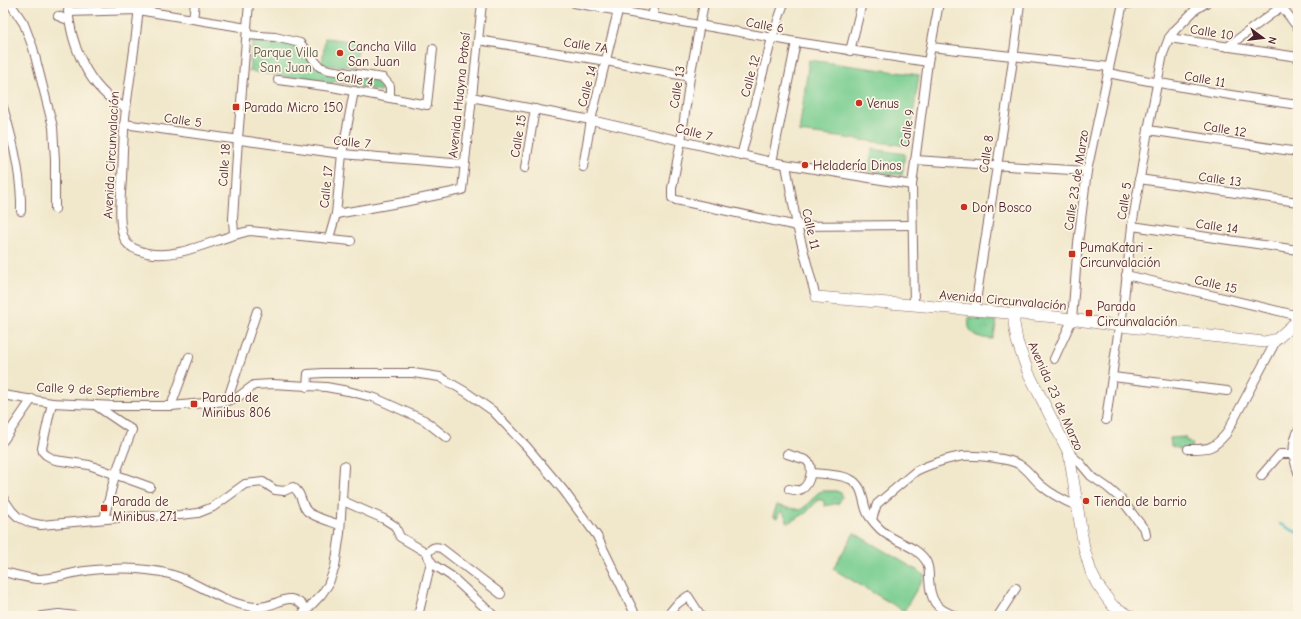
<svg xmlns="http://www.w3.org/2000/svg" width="1301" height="619" viewBox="0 0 1301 619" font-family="'Comic Neue',sans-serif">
	<defs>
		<pattern id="park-crowns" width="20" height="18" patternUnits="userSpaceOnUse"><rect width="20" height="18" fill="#7ace92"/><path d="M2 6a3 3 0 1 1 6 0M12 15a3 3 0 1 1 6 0" fill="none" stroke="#6bb07e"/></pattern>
	</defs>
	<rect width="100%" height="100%" fill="#fcf5e5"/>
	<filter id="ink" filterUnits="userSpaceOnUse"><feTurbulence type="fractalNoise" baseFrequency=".025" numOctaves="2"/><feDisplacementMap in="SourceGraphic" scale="8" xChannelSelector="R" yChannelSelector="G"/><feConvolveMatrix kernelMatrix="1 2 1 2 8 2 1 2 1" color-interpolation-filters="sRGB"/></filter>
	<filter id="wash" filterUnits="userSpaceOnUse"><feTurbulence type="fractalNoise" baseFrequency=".012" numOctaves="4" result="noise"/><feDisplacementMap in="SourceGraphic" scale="16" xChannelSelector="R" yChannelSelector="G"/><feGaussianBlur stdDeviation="0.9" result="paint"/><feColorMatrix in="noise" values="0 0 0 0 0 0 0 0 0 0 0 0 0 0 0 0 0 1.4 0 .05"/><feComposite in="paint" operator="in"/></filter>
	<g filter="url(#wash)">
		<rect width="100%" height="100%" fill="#f1e8cc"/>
		<g fill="url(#park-crowns)" stroke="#62765e">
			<path d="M261,39L294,42L316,66L381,82L384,83V88L380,91L333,81L332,84L249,71L253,40Z"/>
			<path d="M969,318L997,321L993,339C978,338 966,335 969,318Z"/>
			<path d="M1185,437L1186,441H1190L1193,445L1188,452L1171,446L1170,438Z"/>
			<path d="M822,491H836L841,493L842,496L839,503L825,506L823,500H818L806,513L788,523L783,512H780L777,518L773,516L777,505C785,508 792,508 800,510C810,505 814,493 822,491Z"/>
		</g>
		<g fill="#7ace92" stroke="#62765e">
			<path d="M325,38L359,42L355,67L322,65Z"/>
			<path d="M809,60L919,75L909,146L799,132Z"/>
			<path d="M872,149L905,154L902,175L869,171Z"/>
			<path d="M854,533L925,575L904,611L833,569Z"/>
		</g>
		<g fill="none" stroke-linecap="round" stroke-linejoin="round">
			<path stroke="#4dbac7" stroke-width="2.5" d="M1280,524L1298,533"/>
		</g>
	</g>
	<g filter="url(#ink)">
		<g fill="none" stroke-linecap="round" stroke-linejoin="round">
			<g stroke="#846563" stroke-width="10">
				<g id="street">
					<path d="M10,3L24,24L33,48L49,111L53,127L55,160V209"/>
					<path d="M68,3C69,43 88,90 126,108"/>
					<path d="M139,3C137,38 130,74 126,109C123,132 123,155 122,179C121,195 117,228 126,242C130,248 139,251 147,253C180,260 217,237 250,231L351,241"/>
					<path d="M574,3L796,42L928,62"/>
					<path d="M704,3L690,77L681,141L672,188V198L676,200L797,226L912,225"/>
					<path d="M1279,3L1298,28"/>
					<path d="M1123,4H1129L1133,3"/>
					<path d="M68,12L138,10L247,28"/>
					<path d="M58,16L68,20"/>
					<path d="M652,17L655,3"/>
					<path d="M193,19L195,3"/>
					<path d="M247,35L275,37L300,43L320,67L329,70L383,78L390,86V98"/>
					<path d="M1169,38L1298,57"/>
					<path d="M478,40L606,61L690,77"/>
					<path d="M931,47L1109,67"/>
					<path d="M1228,47L1230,45L1282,6"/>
					<path d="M850,51L862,3"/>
					<path d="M1108,73C1171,86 1234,96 1298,105"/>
					<path d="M278,80L332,87L427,105L433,49"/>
					<path d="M471,97L591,120L772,162L912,185"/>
					<path d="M3,107C13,140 22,176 21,211"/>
					<path d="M124,124L342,154L464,164"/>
					<path d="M1148,130L1298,152"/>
					<path d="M741,156L772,38L784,3"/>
					<path d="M915,160L1087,171"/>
					<path d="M772,162L796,42"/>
					<path d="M786,165L797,226L815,294L817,297"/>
					<path d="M583,167L591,120L618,11"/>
					<path d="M525,168L535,109"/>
					<path d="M1139,179L1298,202"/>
					<path d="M336,214L404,202L462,190L482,3"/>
					<path d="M1132,226L1298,250"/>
					<path d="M234,234L233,219L238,139L249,3"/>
					<path d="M329,238L336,214L342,154L354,91"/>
					<path d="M1126,275L1291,314L1297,320"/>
					<path d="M914,306L912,185L928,62L939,3"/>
					<path d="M975,309C989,207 1009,106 1020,3"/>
					<path d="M1054,359L1072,320L1078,243L1087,171L1123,3"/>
					<path d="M1113,377L1227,391"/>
					<path d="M307,387L308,374L323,373H413L440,377L466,392L493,411L527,447L564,491L597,536L636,616"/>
					<path d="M3,395L52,403L116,406H171L227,401L238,397L254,385L272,384L326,387L348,391L375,398L424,420L447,438"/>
					<path d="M227,401L257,311"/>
					<path d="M52,403L42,448L43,452L46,455L55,460L89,465L150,487"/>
					<path d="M95,405L132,430L115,475L104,519"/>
					<path d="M171,406L189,357"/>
					<path d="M1106,420L1118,334L1122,318L1132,226L1148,130L1163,54L1169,38L1175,30L1195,10L1206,3"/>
					<path d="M1298,431C1291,446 1293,458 1298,472"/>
					<path d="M3,441L32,399"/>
					<path d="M1188,449C1208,449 1212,450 1226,434L1277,339"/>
					<path d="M1069,453L1080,463L1091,476L1107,487L1121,499L1145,530L1146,535"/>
					<path d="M787,454L806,460C815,466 810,484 802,489C799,491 793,490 789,489"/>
					<path d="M811,473C823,474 839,474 850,479C866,487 861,504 869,516C874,523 883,533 891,537C902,544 918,548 926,561C929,566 929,572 929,578C930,600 935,609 956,616"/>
					<path d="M1261,476L1280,454H1293"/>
					<path d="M3,498L12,511L18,517L31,523L41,525L140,516L180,515L198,513L213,507L245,484L263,482L275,490L284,491L293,487C303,494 300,503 307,511C313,517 332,522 340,525"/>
					<path d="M343,501L384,519L395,526L400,537L427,553L429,559L434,565L451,576L494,616"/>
					<path d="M872,519L877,504L916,471C928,465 949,458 963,456C975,455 1010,458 1020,465C1029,470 1034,480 1042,486C1052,495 1065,501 1077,506"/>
					<path d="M427,553C432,548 434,546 441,548L501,594"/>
					<path d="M4,572C16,575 29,579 40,579C56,578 70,573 85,571C98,569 125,568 137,569C151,570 166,572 179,577C204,587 228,605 255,607C279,609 287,586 307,610"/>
					<path d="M42,616L59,614L76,616"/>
					<path d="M301,616L321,595L328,585L335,567L340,533L344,466"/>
					<path d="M418,616L431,562"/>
					<path d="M667,616L677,604L688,596L701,616"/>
					<path d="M998,616L1016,588"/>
				</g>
			</g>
			<g stroke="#846563" stroke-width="12">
				<g id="secondary">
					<path d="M817,297L1056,317L1120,326L1264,342L1277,339L1298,320"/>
					<path d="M1014,313V323L1017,341L1028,372L1069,453L1084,548L1091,572L1097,584L1109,601L1113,606L1130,616"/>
				</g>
			</g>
			<use href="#street" stroke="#fff" stroke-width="8"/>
			<use href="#secondary" stroke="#fff" stroke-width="11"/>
		</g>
	</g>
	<g fill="#c8321e" stroke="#fcf5e5" stroke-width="1.5">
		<circle cx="340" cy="53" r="4"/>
		<circle cx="859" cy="103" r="4"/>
		<rect x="232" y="103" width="8" height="8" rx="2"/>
		<circle cx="805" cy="165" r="4"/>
		<circle cx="964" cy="207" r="4"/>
		<rect x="1068" y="250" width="8" height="8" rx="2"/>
		<rect x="1085" y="309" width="8" height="8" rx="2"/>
		<rect x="190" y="400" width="8" height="8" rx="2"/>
		<circle cx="1086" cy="501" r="4"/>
		<rect x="100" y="504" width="8" height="8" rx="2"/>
	</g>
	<g text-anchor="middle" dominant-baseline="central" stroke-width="3.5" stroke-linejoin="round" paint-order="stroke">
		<g font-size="13" fill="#4a1f2b" stroke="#fcf5e5">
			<text transform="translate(765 25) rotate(10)">Calle 6</text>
			<text transform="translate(1212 32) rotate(9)">Calle 10</text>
			<text transform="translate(586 45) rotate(9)">Calle 7A</text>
			<text transform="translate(750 76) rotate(-75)">Calle 12</text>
			<text transform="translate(355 79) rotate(10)">Calle 4</text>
			<text transform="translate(1205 79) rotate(10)">Calle 11</text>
			<text transform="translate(587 86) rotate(-75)">Calle 14</text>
			<text transform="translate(677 87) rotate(-81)">Calle 13</text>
			<text transform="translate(459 95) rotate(-84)">Avenida Huayna Potosí</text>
			<text transform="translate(183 120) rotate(8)">Calle 5</text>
			<text transform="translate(907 128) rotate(-82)">Calle 9</text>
			<text transform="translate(1225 129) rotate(9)">Calle 12</text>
			<text transform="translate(694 132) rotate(14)">Calle 7</text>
			<text transform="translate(518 136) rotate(-80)">Calle 15</text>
			<text transform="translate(352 142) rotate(6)">Calle 7</text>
			<text transform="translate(986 154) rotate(-81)">Calle 8</text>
			<text transform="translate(111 155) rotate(-87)">Avenida Circunvalación</text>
			<text transform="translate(224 165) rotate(-86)">Calle 18</text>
			<text transform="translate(1220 179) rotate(8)">Calle 13</text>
			<text transform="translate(1076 180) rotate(-81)">Calle 23 de Marzo</text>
			<text transform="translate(326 187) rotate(-84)">Calle 17</text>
			<text transform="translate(1124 201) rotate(-81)">Calle 5</text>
			<text transform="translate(1217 226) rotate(8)">Calle 14</text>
			<text transform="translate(811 229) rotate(77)">Calle 11</text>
			<text transform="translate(1216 284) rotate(13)">Calle 15</text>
			<text transform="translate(1003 300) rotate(5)">Avenida Circunvalación</text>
			<text transform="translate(98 390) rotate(3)">Calle 9 de Septiembre</text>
			<text transform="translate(1056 396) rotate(66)">Avenida 23 de Marzo</text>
		</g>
		<g font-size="13" fill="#4a1f2b" stroke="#fcf5e5" text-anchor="start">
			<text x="348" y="46">Cancha Villa<tspan x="348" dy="15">San Juan</tspan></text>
			<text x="867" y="103">Venus</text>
			<text x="244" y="107">Parada Micro 150</text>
			<text x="813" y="165">Heladería Dinos</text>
			<text x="972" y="207">Don Bosco</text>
			<text x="1080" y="247">PumaKatari -<tspan x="1080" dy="15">Circunvalación</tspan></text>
			<text x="1097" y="306">Parada<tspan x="1097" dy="15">Circunvalación</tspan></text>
			<text x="202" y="397">Parada de<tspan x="202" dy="15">Minibus 806</tspan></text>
			<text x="112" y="501">Parada de<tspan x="112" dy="15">Minibus 271</tspan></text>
			<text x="1094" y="501">Tienda de barrio</text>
		</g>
		<g font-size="13" fill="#58544a" stroke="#fcf5e5">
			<text x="286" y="52">Parque Villa<tspan x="286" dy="15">San Juan</tspan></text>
		</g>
	</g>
	<rect width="1301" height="619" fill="none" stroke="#fcf5e5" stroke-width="16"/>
	<g transform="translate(1263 38) rotate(105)" stroke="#fcf5e5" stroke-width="3" paint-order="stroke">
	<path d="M0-3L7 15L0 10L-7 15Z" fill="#4a1f2b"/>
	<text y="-6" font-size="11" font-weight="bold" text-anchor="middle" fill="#4a1f2b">N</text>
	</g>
</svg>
